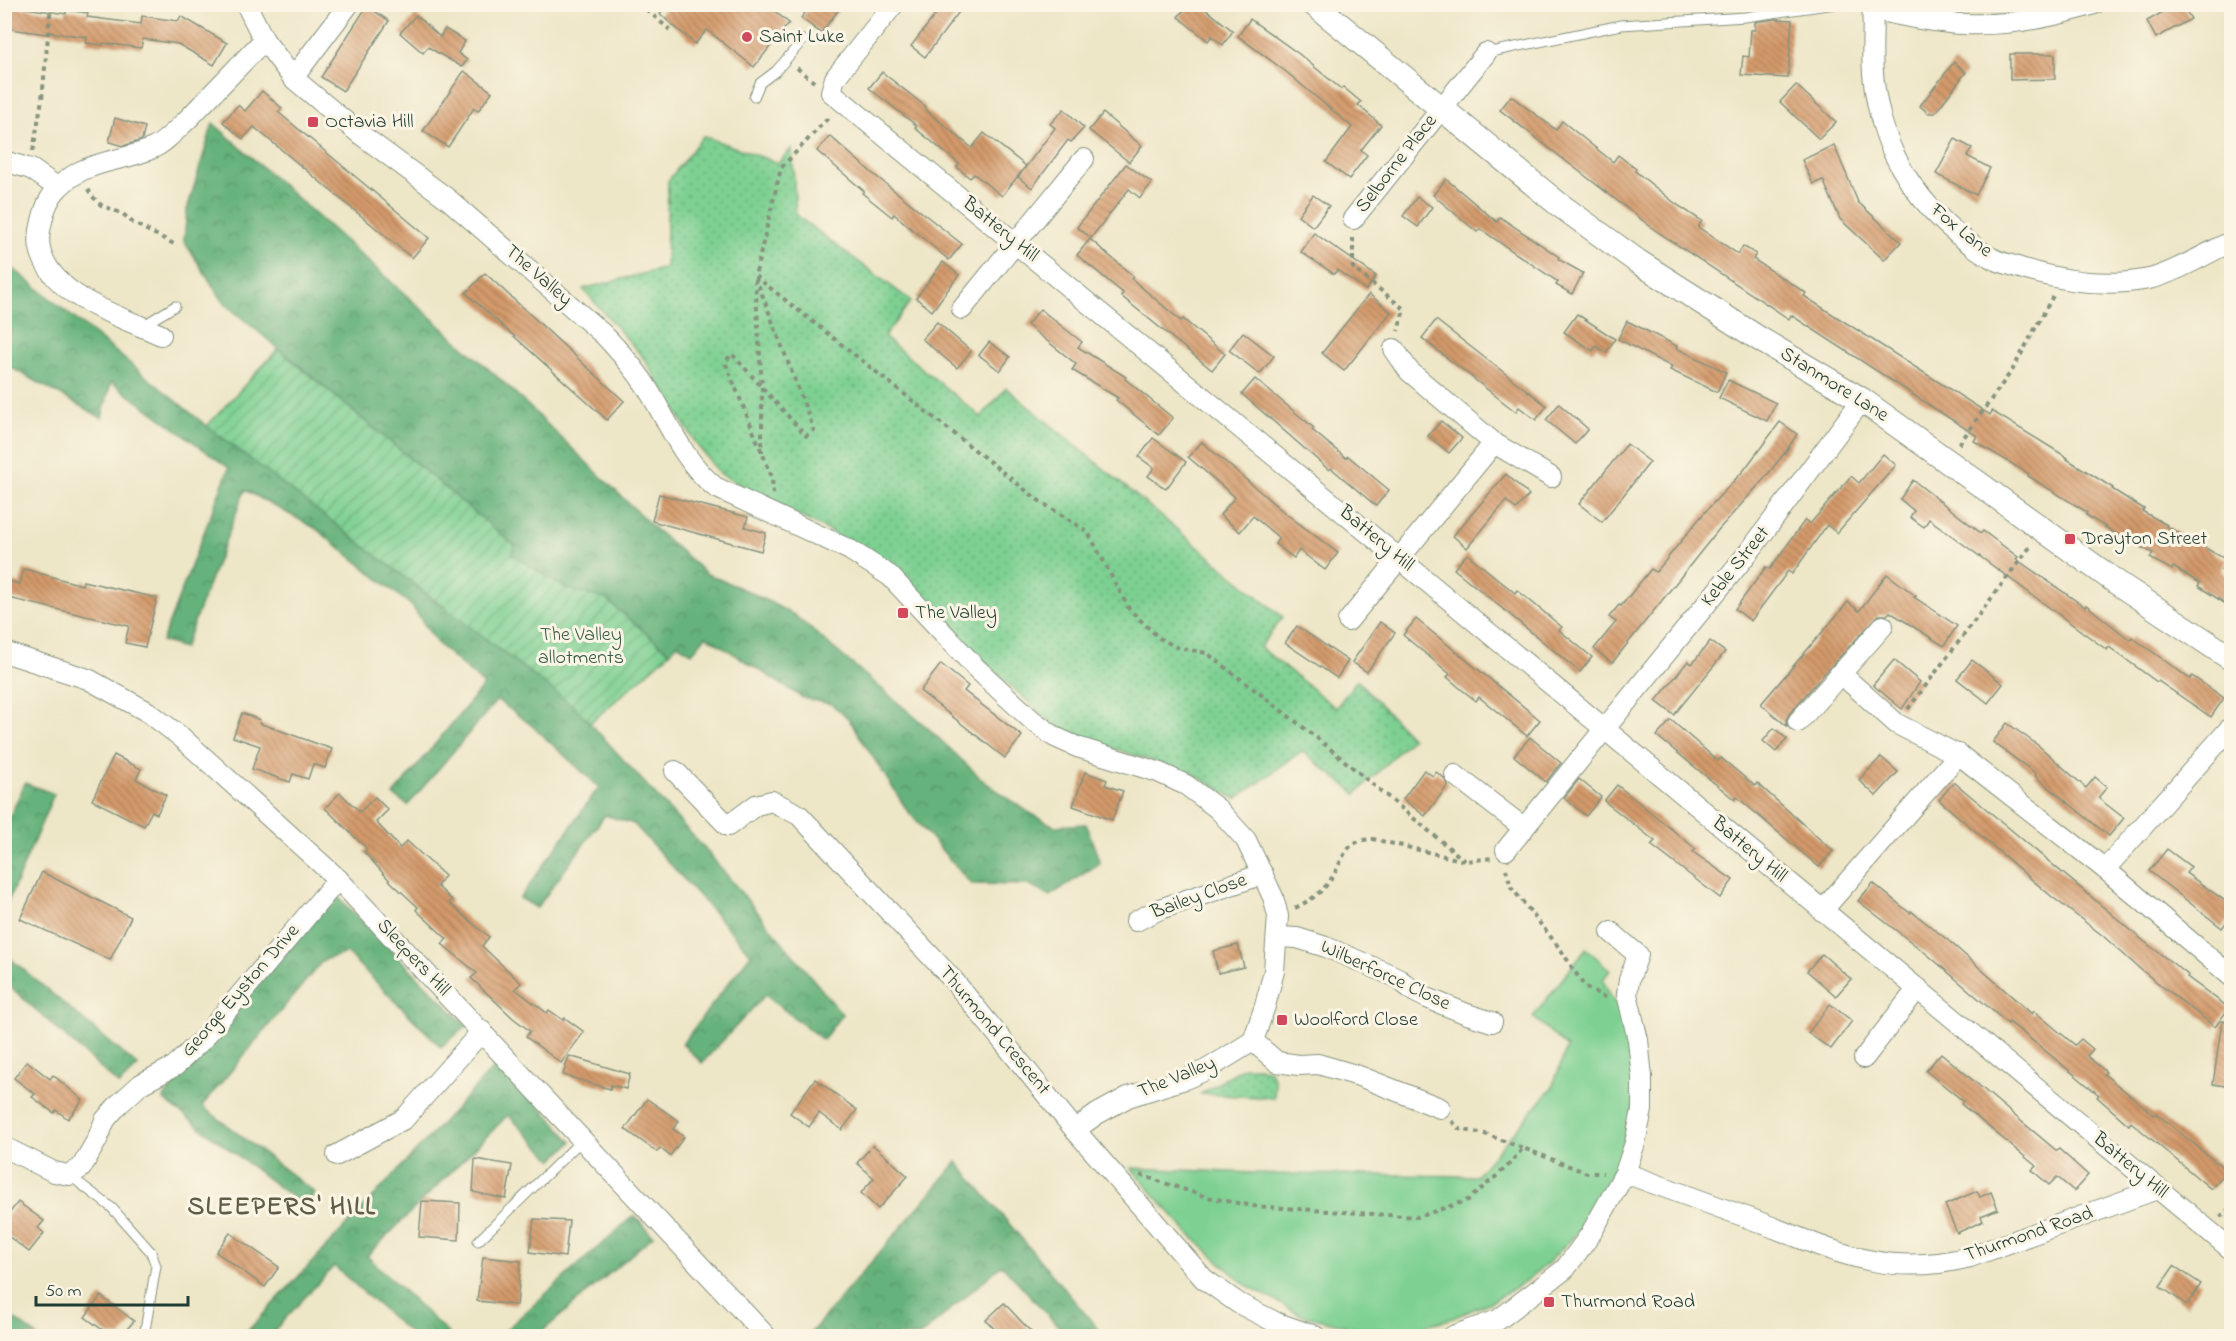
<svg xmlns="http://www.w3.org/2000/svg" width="2236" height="1341" viewBox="0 0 2236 1341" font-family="'Indie Flower',sans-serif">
	<defs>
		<pattern id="grass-dots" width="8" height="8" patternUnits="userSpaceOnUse" patternTransform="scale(1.5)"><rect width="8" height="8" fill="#7dd092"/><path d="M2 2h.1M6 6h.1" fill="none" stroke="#66aa78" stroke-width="1.8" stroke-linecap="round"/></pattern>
		<pattern id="forest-crowns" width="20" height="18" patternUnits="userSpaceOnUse" patternTransform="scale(1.5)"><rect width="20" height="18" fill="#66b27c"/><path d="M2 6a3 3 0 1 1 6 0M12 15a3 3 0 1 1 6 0" fill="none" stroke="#539266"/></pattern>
		<pattern id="garden-furrows" width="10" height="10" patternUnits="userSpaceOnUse" patternTransform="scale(1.5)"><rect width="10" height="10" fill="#7dd092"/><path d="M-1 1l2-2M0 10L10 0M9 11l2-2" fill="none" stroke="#66aa78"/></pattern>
		<pattern id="building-back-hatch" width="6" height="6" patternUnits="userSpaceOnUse" patternTransform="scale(1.5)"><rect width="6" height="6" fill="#d49a6b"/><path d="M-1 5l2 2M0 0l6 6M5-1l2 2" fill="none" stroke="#ab7f59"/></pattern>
	</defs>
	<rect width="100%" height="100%" fill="#fcf5e5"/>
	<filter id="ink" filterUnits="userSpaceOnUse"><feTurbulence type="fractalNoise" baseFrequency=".0167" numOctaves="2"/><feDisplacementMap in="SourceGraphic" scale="12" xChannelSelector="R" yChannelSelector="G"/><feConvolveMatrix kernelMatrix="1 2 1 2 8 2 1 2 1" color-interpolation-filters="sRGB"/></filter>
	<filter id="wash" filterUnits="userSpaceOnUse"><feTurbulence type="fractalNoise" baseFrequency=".008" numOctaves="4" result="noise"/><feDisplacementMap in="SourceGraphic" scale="24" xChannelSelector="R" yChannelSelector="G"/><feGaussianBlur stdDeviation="1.35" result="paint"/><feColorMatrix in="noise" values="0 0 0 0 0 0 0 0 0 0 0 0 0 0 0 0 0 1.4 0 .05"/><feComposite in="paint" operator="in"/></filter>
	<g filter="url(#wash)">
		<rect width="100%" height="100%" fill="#ede6c7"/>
		<g fill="url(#grass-dots)" stroke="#4e8663" stroke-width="1.5">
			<path d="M703,136L778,163L792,148L796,215L911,301L884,337L981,417L1006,388L1283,617L1260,647L1336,708L1357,680L1412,738L1356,794L1302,751L1236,799L1195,775L1106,746L1055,726L965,644L831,532L765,499L719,473L697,445L642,356L583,289L666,268L668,181Z"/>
			<path d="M1244,1067H1259L1270,1071L1275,1081L1274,1098L1201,1094Z"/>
		</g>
		<g fill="url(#forest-crowns)" stroke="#427858" stroke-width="1.5">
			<path d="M213,123L511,389L654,528L707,574L752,593L794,615L928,728L985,782L1030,813L1054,826L1086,824L1100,863L1050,896L1028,885L971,884L907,810L848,718L831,704L803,698L706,636L692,653L677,644L670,653L605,599L567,589L511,554L515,546L224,303L184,241L187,210Z"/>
			<path d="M4,261L207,426L576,708L705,849L842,1014L823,1040L765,995L702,1063L682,1044L751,954L634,824L605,815L537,908L520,898L599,787L530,724L497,700L408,805L393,795L484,685L436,642L412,606L315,528L245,490L184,648L162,641L229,468L111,382L102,418L5,364Z"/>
			<path d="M25,783L54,794L5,909V827Z"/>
			<path d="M336,895L467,1026L441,1047L347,953L323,960L202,1106L315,1193L305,1207L163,1099L194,1059Z"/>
			<path d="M5,954L138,1066L119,1085L5,982Z"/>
			<path d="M500,1061L572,1142L553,1160L508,1115L367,1256L451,1336H413L334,1266L269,1336H243Z"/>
			<path d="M957,1162L1104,1336H1067L1002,1265L920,1336H808Z"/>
			<path d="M634,1215L653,1236L537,1336H499Z"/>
			<path d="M4,1312H5L37,1336H5Z"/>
		</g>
		<path fill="#7dd092" stroke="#4e8663" stroke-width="1.5" d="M1586,948L1610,970L1603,980L1610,995L1622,1010L1632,1047L1633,1107L1620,1156L1601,1196L1582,1228L1546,1265L1525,1282L1495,1300L1453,1318L1416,1328L1364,1330L1301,1315L1244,1284L1186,1231L1131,1168L1279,1174L1476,1176L1552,1088L1567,1047L1533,1017Z"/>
		<path fill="url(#garden-furrows)" stroke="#4e8663" stroke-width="1.5" d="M278,349L515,546L511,554L567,589L605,599L670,653L590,723L576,708L207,426Z"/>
		<g id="blocks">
			<g fill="url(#building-back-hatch)">
				<path d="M667,4H766L789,23L754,67L707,30L695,44L660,14Z"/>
				<path d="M812,4H843L821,33L801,18Z"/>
				<path d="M944,4H965L925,57L911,46Z"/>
				<path d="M1189,4H1199L1233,31L1223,45L1212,36L1208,41L1178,17Z"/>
				<path d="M2177,4H2182L2191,19L2156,38L2147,21Z"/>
				<path d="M4,5L66,14V10L88,13L87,17L141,24L142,16L178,21L181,16L227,43L214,65L178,44L143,39L141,48L103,43V45L86,43L87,37L47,32L46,34L4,28Z"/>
				<path d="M367,6L389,21L343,91L321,77Z"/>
				<path d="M416,15L440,37L445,29L465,41L458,53L467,60L462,67L428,47L423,53L400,33Z"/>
				<path d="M1250,19L1299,54L1341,89L1343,87L1361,102L1358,105L1381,125L1361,150L1367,155L1349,179L1326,162L1352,127L1285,71L1238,36Z"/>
				<path d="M1776,19L1792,20L1788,78L1741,75L1743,56L1749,57L1751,30H1755V22Z"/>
				<path d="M2010,54H2055V79L2010,80Z"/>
				<path d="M1954,62L1966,72L1935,113H1928L1920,106Z"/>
				<path d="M464,71L492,92L478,111L474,108L448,147L423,131Z"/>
				<path d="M882,72L926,107L925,109L972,148L984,133L1026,166L1002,196L974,174L970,178L957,167L959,164L915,128L917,126L869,88Z"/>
				<path d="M1796,85L1836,122L1819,139L1780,102Z"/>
				<path d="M262,91L282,108L278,112L429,238L412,258L254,127L243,139L223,122L238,105L245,111Z"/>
				<path d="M1511,96L1556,130L1562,121L1613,162L1618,155L1636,169L1635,171L1676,204L1702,221L1698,227L1738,254L1743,246L1756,254L1753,259L1806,293L1804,296L1990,415L1992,411L2068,458L2067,459L2113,488L2112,489L2144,509L2142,511L2167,525L2166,526L2227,560L2221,570L2232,577V608L2198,586L2200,583L2173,567L2172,570L2150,558L2153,553L2124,539L2086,515L2087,512L2028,476L2029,474L1974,441L1977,436L1791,315L1789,319L1655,230L1500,110Z"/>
				<path d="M1064,109L1084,128L1071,142L1068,140L1032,188L1018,177L1055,128L1050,124Z"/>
				<path d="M1103,113L1142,146L1129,162L1089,130Z"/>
				<path d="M115,118L145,127L142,140L123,146L109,142Z"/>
				<path d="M830,136L872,173L962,244L949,260L894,214L892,217L862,193L864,191L817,151Z"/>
				<path d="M1955,139L1972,148L1967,156L1990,168L1976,195L1936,174Z"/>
				<path d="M1834,145L1858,202L1901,242L1884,260L1840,219L1823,180L1813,184L1802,160Z"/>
				<path d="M1126,164L1152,183L1140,198L1129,189L1091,238L1077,227Z"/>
				<path d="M1446,179L1497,222L1500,217L1559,257L1558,259L1583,273L1572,294L1556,285L1558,282L1480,229L1477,232L1433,195Z"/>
				<path d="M1313,195L1329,206L1313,227L1298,215Z"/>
				<path d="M1417,197L1432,207L1418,227L1403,216Z"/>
				<path d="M1314,233L1376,276L1366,290L1337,270L1334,274L1301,252Z"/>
				<path d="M1090,239L1134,277L1132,279L1181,321L1183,319L1225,354L1212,370L1121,296L1123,293L1077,255Z"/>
				<path d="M943,262L959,275L932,311L916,298Z"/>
				<path d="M485,273L624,401L607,420L466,293Z"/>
				<path d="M1369,294L1391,312L1344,371L1322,353Z"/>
				<path d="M1040,309L1082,342L1078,347L1126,377L1125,379L1173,418L1159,435L1116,400L1118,398L1072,370L1076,364L1027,325Z"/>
				<path d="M1577,314L1615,339L1606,353L1596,346L1593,351L1564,332Z"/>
				<path d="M1436,320L1547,406L1536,420L1519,407L1516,412L1422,338Z"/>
				<path d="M1627,321L1677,346L1676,348L1726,372L1717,392L1670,370L1672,367L1618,339Z"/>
				<path d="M937,322L971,351L957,368L922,339Z"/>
				<path d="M1243,332L1274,356L1260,374L1229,350Z"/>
				<path d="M989,342L1010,357L1000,371L979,355Z"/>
				<path d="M1255,379L1314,428L1312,430L1346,458L1348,456L1389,490L1376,506L1331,468L1329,470L1242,394Z"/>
				<path d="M1728,380L1776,403L1767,421L1719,398Z"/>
				<path d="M1559,404L1588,429L1575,444L1546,420Z"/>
				<path d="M1441,421L1462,438L1449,453L1428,436Z"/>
				<path d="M1780,422L1797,434L1787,450L1764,479L1719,529L1612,663L1594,649L1616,622L1609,617L1619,605L1621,606L1651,569L1656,572L1661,566L1703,514L1744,470Z"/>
				<path d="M1153,438L1186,462L1166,489L1148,476L1154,468L1139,457Z"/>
				<path d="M1202,442L1285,513L1338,553L1325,570L1299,550L1294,558L1275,544L1279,538L1253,516L1240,532L1220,515L1235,497L1188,457Z"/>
				<path d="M1627,444L1650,462L1602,522L1579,504Z"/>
				<path d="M1883,454L1896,465L1837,533L1827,525L1792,574L1788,571L1751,621L1735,609L1766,567L1770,569L1805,520L1810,524L1851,476L1859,483Z"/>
				<path d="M1506,474L1529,495L1516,509L1506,501L1467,548L1453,536Z"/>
				<path d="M1913,480L1981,533L1983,531L2018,557L2016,559L2085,607L2086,605L2130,640L2132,637L2190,679L2192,676L2224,698L2211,717L2158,681L2157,682L2109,647L2107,650L1929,519L1924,527L1910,517L1914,511L1900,499Z"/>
				<path d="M659,494L748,517L745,527L766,533L761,551L652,521Z"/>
				<path d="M1467,554L1515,593L1517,590L1562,627L1559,630L1592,657L1580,672L1454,569Z"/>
				<path d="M24,569L82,585L83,581L157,598L145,647L125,643L129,626L4,597V580L20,584Z"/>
				<path d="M1887,574L1916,596L1914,597L1957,626L1944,646L1890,612L1887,615H1879L1832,665L1789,714L1786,720L1787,726L1761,704L1848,602L1859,611Z"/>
				<path d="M1416,619L1540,720L1527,736L1479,697L1476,701L1461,689L1447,677L1450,674L1403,635Z"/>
				<path d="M1380,622L1395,633L1367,672L1352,662Z"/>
				<path d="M1297,626L1348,661L1337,678L1285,643Z"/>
				<path d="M1710,641L1725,652L1674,715L1656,701L1688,661L1692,664Z"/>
				<path d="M1894,660L1920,682L1902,709L1873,685Z"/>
				<path d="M1972,660L2003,684L1988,703L1957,679Z"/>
				<path d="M941,664L968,686L964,691L1022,736L1005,758L920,691Z"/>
				<path d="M242,713L260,720L259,723L332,749L325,768L313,764L308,779L293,774L290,782L252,769L260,746L233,737Z"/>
				<path d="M1671,720L1718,761L1721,758L1755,786L1757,783L1833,851L1819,867L1737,797L1735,800L1657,736Z"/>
				<path d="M2007,723L2039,746L2086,788L2095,777L2107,787L2098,798L2124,818L2109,836L2035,776L2036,774L1993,742Z"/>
				<path d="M1774,728L1787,739L1776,752L1763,741Z"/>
				<path d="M1530,737L1561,763L1546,782L1514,756Z"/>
				<path d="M114,755L141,769L136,779L166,795L157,814L152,811L144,826L92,800Z"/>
				<path d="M1881,757L1898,772L1876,796L1859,780Z"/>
				<path d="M1424,770L1433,776L1436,772L1444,778L1448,785L1425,816L1403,799Z"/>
				<path d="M1085,772L1107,780L1105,785L1123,791L1112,820L1073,806Z"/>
				<path d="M1579,779L1601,797L1586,816L1564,798Z"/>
				<path d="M1954,782L2145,942L2188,975L2187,977L2229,1008L2215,1027L2140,969L2102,935L2051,896L1939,800Z"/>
				<path d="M1617,785L1696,849L1693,852L1733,880L1720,898L1651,845L1655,841L1604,801Z"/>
				<path d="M340,793L360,812L375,797L388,810L376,822L400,848L407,841L445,876L437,886L452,900L449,903L489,937L482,946L521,983L515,989L547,1013L549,1010L563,1020L565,1018L584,1032L561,1063L526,1037L530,1031L513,1018L471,978L477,973L442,944L447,939L416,910L418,907L392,883L364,852L367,849L325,808Z"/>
				<path d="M2167,849L2191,867L2186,873L2232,906V915L2222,928L2149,871Z"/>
				<path d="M42,872L131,917L110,960L20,919Z"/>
				<path d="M1873,883L1910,913L1911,911L1949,941L2032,1014L2034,1011L2075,1045L2081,1039L2093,1049L2087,1056L2106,1072L2104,1074L2154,1115L2156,1113L2227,1171L2211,1189L2131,1122L2129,1125L2097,1097L2099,1095L2053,1057L2009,1022L2008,1024L1928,955L1858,901Z"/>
				<path d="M1238,945L1244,967L1218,973L1213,951Z"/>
				<path d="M1822,954L1851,979L1836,996L1807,971Z"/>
				<path d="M1830,1004L1852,1021L1831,1049L1808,1033Z"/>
				<path d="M2222,1021L2232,1022V1087L2213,1084Z"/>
				<path d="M1941,1053L2009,1111L2057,1151L2059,1149L2088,1175L2074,1191L2057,1177L2049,1185L2032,1170L2036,1166L1961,1104L1963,1101L1926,1071Z"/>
				<path d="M569,1056L630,1074L626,1089L611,1085L610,1089L563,1075Z"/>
				<path d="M27,1061L50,1079L53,1075L83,1100L68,1119L56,1110L54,1113L32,1097L35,1094L14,1078Z"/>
				<path d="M815,1079L857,1110L842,1130L819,1113L809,1127L790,1113Z"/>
				<path d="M647,1099L679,1121L673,1129L684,1137L670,1156L660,1148L657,1152L625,1129Z"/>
				<path d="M873,1145L908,1176L878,1209L861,1193L874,1178L857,1163Z"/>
				<path d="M475,1159L512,1165L506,1199L473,1192Z"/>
				<path d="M1977,1191L1980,1197L1991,1192L1998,1209L1981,1216L1983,1221L1957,1233L1945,1205Z"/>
				<path d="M422,1201L460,1203L459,1240L419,1237Z"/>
				<path d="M18,1202L44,1221L38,1228L44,1233L29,1252L4,1233V1220Z"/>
				<path d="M534,1219L569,1221L565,1257L530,1252Z"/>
				<path d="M230,1233L279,1267L265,1287L216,1252Z"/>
				<path d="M483,1257L521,1261L517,1305L477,1301Z"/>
				<path d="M2174,1266L2201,1284L2187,1305L2160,1286Z"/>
				<path d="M101,1296L134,1321L121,1336H111L85,1317Z"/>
				<path d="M1004,1303L1035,1336H1001L986,1320Z"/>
			</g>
		</g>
	</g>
	<g filter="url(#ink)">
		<use href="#blocks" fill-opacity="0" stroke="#86927e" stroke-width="1.5"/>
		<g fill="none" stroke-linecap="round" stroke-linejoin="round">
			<g stroke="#86927e" stroke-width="11">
				<g id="service">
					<path d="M1486,53L1621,25L1745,17L1835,4"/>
					<path d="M754,97L760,83L776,71L803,40"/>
					<path d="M144,325L175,306"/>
					<path d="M69,1175L112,1208L151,1252L156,1266L144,1336"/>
					<path d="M478,1241L583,1139"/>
				</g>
			</g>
			<g stroke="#86927e" stroke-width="22">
				<g id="minor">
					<path d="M246,4L264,40L293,78L360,134L448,199L604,335C619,351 634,367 646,386C668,421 682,460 715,487L850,550L890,576L976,668L1032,720L1055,737L1077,747L1158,772L1186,785L1218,809L1246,840L1273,897L1278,916L1274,971L1265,1006L1253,1041L1206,1070L1185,1079L1128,1097L1097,1114L1075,1130"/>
					<path d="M894,4L835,78L831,92L1400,559L2232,1250"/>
					<path d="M1872,4C1874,27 1871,50 1873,73C1875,98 1882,129 1893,152C1912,194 1949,233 1990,257C1996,261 2004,263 2011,265C2055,280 2103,288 2149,279C2172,274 2210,252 2232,241"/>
					<path d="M1873,10C1902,15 1933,23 1963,24C2009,26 2051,18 2094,4"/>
					<path d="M293,78L349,4"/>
					<path d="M4,161L31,169L57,187"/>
					<path d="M1353,219L1486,53"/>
					<path d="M962,309L1084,159"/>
					<path d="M161,335C121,316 51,298 40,248C38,239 40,229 42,221C47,197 58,184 79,172C101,160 130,159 153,148C165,143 178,128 188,119C213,93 239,66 264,40"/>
					<path d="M1494,443L1551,477"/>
					<path d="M1348,621L1494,443L1409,371L1394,349"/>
					<path d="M4,652L88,679L148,712L181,737L222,774L338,879L766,1336"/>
					<path d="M1840,673L1897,724L1962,757L2105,869L2232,977"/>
					<path d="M1798,722L1883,626"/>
					<path d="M675,771L728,826L756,805L772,801L799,815L954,981L1075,1130L1204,1279L1238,1303L1277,1323L1315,1336"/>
					<path d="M1455,775L1524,828"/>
					<path d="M1506,850L1752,548L1862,400"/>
					<path d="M2105,869L2232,726"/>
					<path d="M1822,911L1959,754"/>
					<path d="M1136,921L1160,909L1263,874"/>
					<path d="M1277,937L1297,938L1326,947L1396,977L1415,992L1427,998L1467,1014L1492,1022"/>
					<path d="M1253,1041L1277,1062L1299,1065L1318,1064L1359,1076L1440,1108"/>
					<path d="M1864,1058L1918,988"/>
					<path d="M4,1147L54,1172L69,1175L81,1168L97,1140L105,1120L118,1105L141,1084L175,1066L202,1040L338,879"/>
					<path d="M337,1155L404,1119L482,1031"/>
					<path d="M1625,1173C1668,1189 1711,1204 1754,1220C1832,1250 1884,1279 1970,1257L2157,1189"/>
					<path d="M1453,1336L1498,1320L1565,1269L1590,1235L1625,1173L1635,1143L1642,1110V1077L1638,1040L1627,994L1629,980L1638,955L1611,932"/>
				</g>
			</g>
			<g stroke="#86927e" stroke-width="26">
				<path id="tertiary" d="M1314,4L1557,203L1637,261L1758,338L1862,400L2116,582L2232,659"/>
			</g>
			<g stroke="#86927e" stroke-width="4" stroke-dasharray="4.5 4.5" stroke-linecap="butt">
				<path d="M640,4L670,30"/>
				<path d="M797,68L814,82"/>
				<path d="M33,151L42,99L51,4"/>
				<path d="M88,189L92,196L101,205L123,214L133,223L176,245"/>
				<path d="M1353,238V268L1404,309L1398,331"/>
				<path d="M755,276L1038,500L1088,532L1129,609L1159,638L1179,648L1207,653L1317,738L1465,861"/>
				<path d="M755,279L762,387V452"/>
				<path d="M1959,444L2013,369L2054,294"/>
				<path d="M773,494L772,477L725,362L732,354L806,436L814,430L755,276L781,168L830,116"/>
				<path d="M1908,709L2030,547"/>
				<path d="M1506,869L1511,887L1561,950L1584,986L1608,999"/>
				<path d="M1295,908C1309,901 1319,895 1329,882C1345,861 1341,840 1373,839L1465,861L1492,858"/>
				<path d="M1452,1121L1459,1129L1485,1134L1523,1148"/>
				<path d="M1140,1175L1207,1197L1253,1206L1418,1217L1468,1200L1507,1167L1523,1148L1587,1173H1603"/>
				<path d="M2220,1217L2232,1206"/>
			</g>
			<use href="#service" stroke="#fff" stroke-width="9"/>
			<use href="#minor" stroke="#fff" stroke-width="20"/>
			<use href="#tertiary" stroke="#fff" stroke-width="24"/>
		</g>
	</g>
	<g fill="#d1495b" stroke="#fcf5e5" stroke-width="2">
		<circle cx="747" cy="37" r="6"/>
		<rect x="307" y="116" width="12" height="12" rx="3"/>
		<rect x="2064" y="533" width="12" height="12" rx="3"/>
		<rect x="897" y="607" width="12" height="12" rx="3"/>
		<rect x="1276" y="1014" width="12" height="12" rx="3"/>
		<rect x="1543" y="1296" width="12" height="12" rx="3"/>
	</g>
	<g text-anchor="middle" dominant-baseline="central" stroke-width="6" stroke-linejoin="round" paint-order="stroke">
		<g font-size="20" fill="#1f3d34" stroke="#fcf5e5" text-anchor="start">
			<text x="759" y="37">Saint Luke</text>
			<text x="325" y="122">Octavia Hill</text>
			<text x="2082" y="539">Drayton Street</text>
			<text x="915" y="613">The Valley</text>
			<text x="1294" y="1020">Woolford Close</text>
			<text x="1561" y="1302">Thurmond Road</text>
		</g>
		<g font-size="20" fill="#1f3d34" stroke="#fcf5e5">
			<text transform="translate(1397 164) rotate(-52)">Selborne Place</text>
			<text transform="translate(1000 230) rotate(39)">Battery Hill</text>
			<text transform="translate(1961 231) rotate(39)">Fox Lane</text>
			<text transform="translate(538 276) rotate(41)">The Valley</text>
			<text transform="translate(1834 385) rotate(32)">Stanmore Lane</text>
			<text transform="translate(1376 539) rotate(40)">Battery Hill</text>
			<text transform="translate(1736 567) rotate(-51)">Keble Street</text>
			<text transform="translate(1749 850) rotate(40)">Battery Hill</text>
			<text transform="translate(1199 897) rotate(-20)">Bailey Close</text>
			<text transform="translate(413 958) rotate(47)">Sleepers Hill</text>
			<text transform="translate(1385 976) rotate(25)">Wilberforce Close</text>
			<text transform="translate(241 991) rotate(-49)">George Eyston Drive</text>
			<text transform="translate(994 1031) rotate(50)">Thurmond Crescent</text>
			<text transform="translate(1177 1078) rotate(-22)">The Valley</text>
			<text transform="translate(2130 1166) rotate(40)">Battery Hill</text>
			<text transform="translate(2029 1235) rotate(-19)">Thurmond Road</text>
		</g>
		<g font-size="20" fill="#325a47" stroke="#fcf5e5">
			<text x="581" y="635">The Valley<tspan x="581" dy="23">allotments</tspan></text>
		</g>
		<g font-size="26" font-weight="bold" letter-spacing="1.5" fill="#5e5e47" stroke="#fcf5e5">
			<text x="282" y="1208">SLEEPERS' HILL</text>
		</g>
	</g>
	<rect width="2236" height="1341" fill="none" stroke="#fcf5e5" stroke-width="24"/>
	<path d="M36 1296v9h152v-9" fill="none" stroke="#1f3d34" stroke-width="3"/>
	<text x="45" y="1296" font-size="18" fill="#1f3d34" stroke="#fcf5e5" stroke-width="4.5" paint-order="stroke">50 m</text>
</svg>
